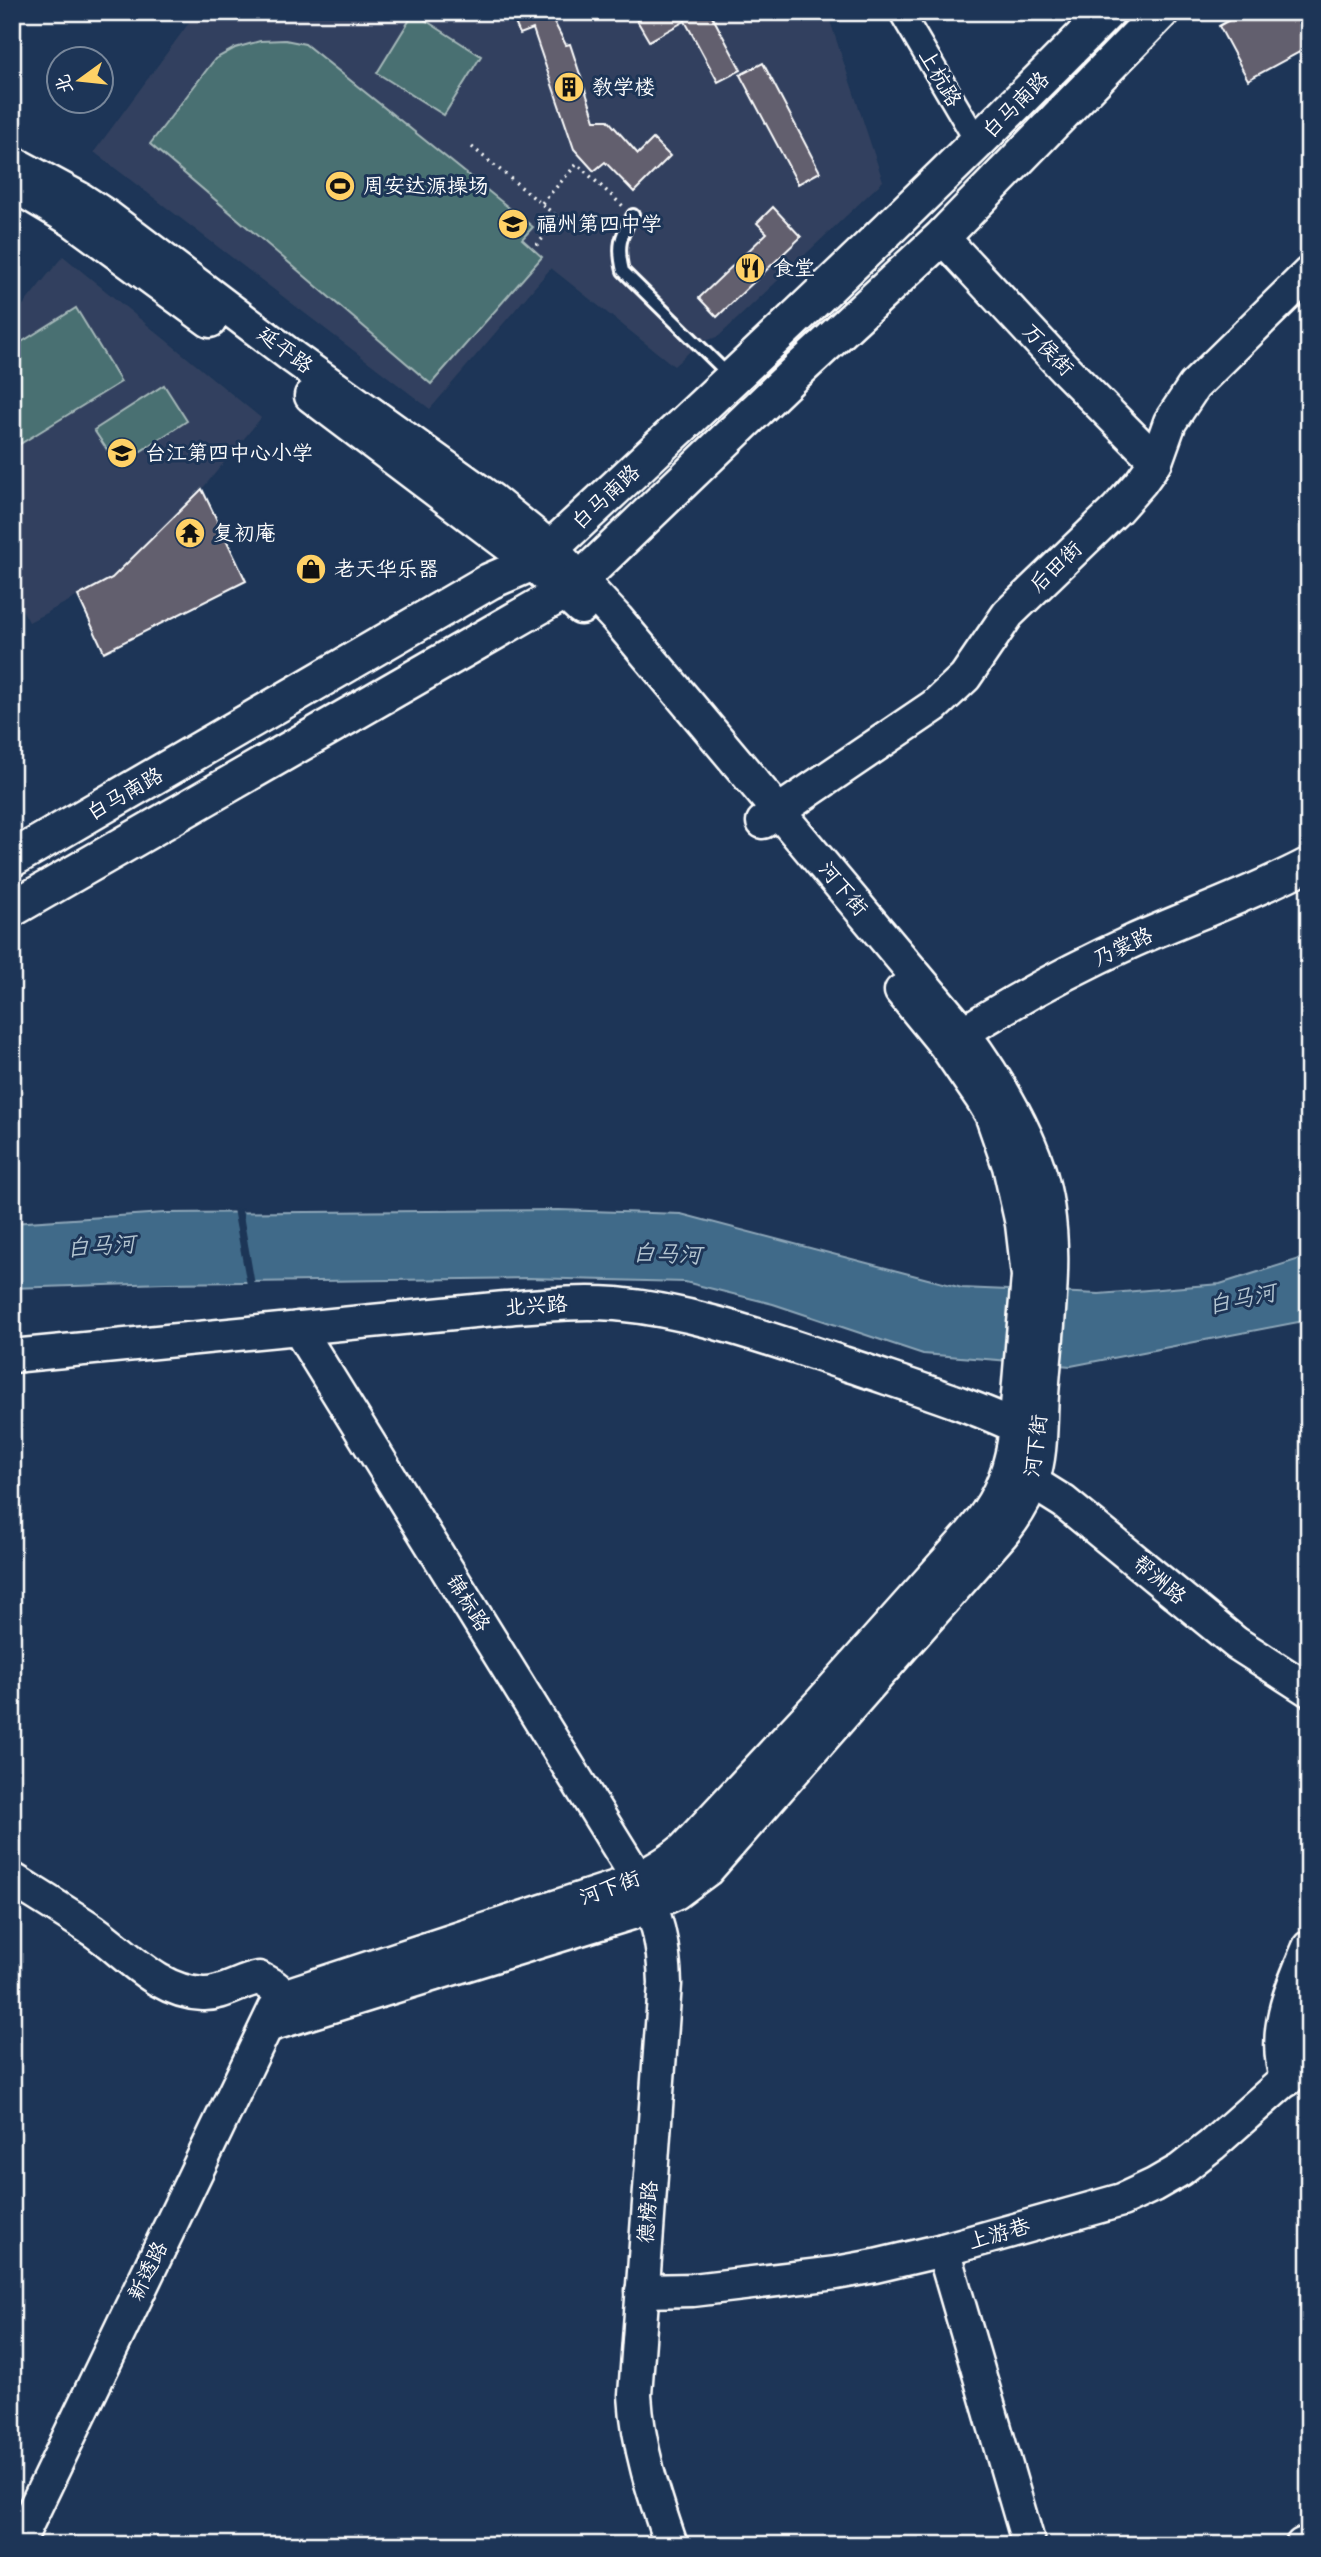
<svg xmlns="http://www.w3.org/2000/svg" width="1321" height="2557" viewBox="0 0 1321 2557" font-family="Pangolin,'LXGW WenKai TC',sans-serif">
	<rect width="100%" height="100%" fill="#1d3557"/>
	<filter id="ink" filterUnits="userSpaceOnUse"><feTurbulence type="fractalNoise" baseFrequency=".0143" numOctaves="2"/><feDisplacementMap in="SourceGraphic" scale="14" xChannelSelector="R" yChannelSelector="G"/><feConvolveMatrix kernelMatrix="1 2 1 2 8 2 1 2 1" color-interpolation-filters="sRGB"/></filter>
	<g filter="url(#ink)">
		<g fill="#32415e">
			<path d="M197,12H827L883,181L719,336L698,344L674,366L551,268L430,409L94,152Z"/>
			<path d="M63,256L261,418L202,489L112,578L29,622L15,596L12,597V319Z"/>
		</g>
		<g fill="#496f72" stroke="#a4b7b8" stroke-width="2">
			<path d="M414,13L481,56L444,115L377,73Z"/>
			<path d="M285,40L305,44L533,227L522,239L542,257L431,384L150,144L215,59L235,48L260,41Z"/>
			<path d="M76,308L121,382L12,449V348Z"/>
			<path d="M164,385L187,421L118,466L94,430Z"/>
		</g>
		<path fill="#416b89" stroke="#8da6b8" stroke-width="2" d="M559,1210L681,1214L962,1288L1099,1294L1220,1284L1309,1256V1320L1071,1366L923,1354L773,1304L685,1282L528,1278L166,1283L12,1288V1223L164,1213Z"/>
		<path fill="#1d3557" d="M233,1209H242L255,1285H247Z"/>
		<g fill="#625e6e" stroke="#fff" stroke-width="2">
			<path d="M510,12H572L553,20L566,45L570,44L595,120H608L638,154L653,139L670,156L634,192L605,162L594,171L574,149L533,29L520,34Z"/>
			<path d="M632,12H710L741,70L718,82L685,21L649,41Z"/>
			<path d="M1244,12H1309V47L1248,80L1219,26Z"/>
			<path d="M763,63L820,172L798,184L740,75Z"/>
			<path d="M773,207L801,237L717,317L699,298L767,233L757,223Z"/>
			<path d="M202,489L246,581L104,652L78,596L112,578Z"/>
		</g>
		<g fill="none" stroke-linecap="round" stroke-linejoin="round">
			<g stroke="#fff" stroke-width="16">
				<path id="lane" d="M633,215C620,237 617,246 623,271L728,374"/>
			</g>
			<g stroke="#fff" stroke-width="28">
				<path id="street" d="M901,12L978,143"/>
			</g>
			<g stroke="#fff" stroke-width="37">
				<g id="secondary">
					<path d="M12,162L79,198L108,217L294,358L492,500L551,548L617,619L963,1032C993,1073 1022,1119 1038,1167C1062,1239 1047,1321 1042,1395C1040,1422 1042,1452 1033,1479C1027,1500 1015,1518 1002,1534L707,1870L676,1893L632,1913L267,2026"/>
					<path d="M20,189L72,220L210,321"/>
					<path d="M942,237L1064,368L1156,461"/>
					<path d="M311,396L532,563L581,608"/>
					<path d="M763,822L934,706L965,677L1008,614L1117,509L1141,482L1156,461L1170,422L1194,386L1309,273"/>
					<path d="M946,1044C1005,1005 1069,970 1133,941C1192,915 1252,894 1309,864"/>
					<path d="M298,1328L638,1879C657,1913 664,1945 665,1984L635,2395C638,2448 654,2495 671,2545"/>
					<path d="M12,1356L505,1308C542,1305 579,1301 616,1304C694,1311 769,1339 843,1363C906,1385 972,1404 1032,1434"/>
					<path d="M1016,1472L1064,1502L1236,1643L1309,1690"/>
					<path d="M12,1879C39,1896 67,1913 94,1931C128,1955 158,1992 203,1994C223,1995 240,1981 259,1978L275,1987L280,1997"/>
					<path d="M280,1997L616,1887C641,1877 663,1867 684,1849L822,1701L970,1535C995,1505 1008,1480 1014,1442L1028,1276L1022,1224L1009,1166L991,1114L982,1099L945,1045L901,991"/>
					<path d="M1287,2080C1271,2034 1291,1989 1309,1947"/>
					<path d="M943,2250L1029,2545"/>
					<path d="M642,2291L693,2290L836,2273L875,2266L943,2250L1122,2200L1154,2185L1180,2170L1212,2145L1309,2059"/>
					<path d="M17,2545L275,2008"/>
					<path d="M1302,2545L1309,2542"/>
				</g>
			</g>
			<g stroke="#fff" stroke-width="40">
				<g id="primary">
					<path d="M12,859L490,581L532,563L551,548C740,372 927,196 1107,12"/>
					<path d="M12,909L564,592L581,579L793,375L942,237L1161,12"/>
				</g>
			</g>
			<g stroke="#fff" stroke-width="3.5" stroke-dasharray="2 5" stroke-linecap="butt">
				<path d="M472,147L560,219L533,249"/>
				<path d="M542,203L577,164L624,207"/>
			</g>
			<use href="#lane" stroke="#1d3557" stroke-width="10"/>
			<use href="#street" stroke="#1d3557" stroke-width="23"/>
			<use href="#secondary" stroke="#1d3557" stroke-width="32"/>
			<use href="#primary" stroke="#1d3557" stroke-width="35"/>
		</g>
	</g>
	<defs>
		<g id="building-disc" transform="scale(1.575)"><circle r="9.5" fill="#ffd166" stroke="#1d3557"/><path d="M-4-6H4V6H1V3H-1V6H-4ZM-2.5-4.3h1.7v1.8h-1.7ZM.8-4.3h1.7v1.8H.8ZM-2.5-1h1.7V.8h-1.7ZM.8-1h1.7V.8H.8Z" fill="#111"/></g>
		<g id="stadium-disc" transform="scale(1.575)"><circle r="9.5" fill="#ffd166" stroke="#1d3557"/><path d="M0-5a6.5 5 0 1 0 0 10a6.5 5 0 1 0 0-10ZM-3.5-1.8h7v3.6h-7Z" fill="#111"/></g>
		<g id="school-disc" transform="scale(1.575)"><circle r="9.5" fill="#ffd166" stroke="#1d3557"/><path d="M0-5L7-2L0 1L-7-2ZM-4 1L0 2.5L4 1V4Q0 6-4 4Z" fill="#111"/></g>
		<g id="restaurant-disc" transform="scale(1.575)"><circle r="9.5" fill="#ffd166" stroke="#1d3557"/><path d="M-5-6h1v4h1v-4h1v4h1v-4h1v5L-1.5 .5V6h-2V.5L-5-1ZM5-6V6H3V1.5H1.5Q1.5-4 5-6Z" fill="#111"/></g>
		<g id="temple-disc" transform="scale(1.575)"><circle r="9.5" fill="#ffd166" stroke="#1d3557"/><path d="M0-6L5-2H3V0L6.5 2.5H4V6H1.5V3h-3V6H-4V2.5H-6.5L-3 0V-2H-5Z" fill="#111"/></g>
		<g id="shop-disc" transform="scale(1.575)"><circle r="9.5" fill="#ffd166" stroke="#1d3557"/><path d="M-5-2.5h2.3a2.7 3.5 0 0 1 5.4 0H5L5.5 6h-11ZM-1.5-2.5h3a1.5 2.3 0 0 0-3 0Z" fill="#111"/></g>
	</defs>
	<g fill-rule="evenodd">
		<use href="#building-disc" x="569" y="87"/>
		<use href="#stadium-disc" x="340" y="186"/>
		<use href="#school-disc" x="513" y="224"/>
		<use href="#restaurant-disc" x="750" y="268"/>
		<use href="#school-disc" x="122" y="453"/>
		<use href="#temple-disc" x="190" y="533"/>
		<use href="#shop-disc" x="311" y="569"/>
	</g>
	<g text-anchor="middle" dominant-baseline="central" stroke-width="6" stroke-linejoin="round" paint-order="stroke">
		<g font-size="21" fill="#fff" stroke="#1d3557">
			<text transform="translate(940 78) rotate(60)">上杭路</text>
			<text transform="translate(1016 105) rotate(-45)">白马南路</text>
			<text transform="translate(285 350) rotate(37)">延平路</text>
			<text transform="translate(1048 350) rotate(46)">万侯街</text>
			<text transform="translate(606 497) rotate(-43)">白马南路</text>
			<text transform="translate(1056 567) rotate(-44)">后田街</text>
			<text transform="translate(125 794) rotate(-30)">白马南路</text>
			<text transform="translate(843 889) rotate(50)">河下街</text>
			<text transform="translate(1123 947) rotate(-25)">乃裳路</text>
			<text transform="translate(536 1306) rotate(-4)">北兴路</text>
			<text transform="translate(1036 1446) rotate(-83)">河下街</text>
			<text transform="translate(1159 1580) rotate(40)">帮洲路</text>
			<text transform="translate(468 1603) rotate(58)">锦标路</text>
			<text transform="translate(610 1888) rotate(-20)">河下街</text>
			<text transform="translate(648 2212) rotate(-86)">德榜路</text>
			<text transform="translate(999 2234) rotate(-16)">上游巷</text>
			<text transform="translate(148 2271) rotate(-64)">新透路</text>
		</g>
		<g font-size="21" fill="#fff" stroke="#1d3557" text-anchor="start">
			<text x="592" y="87">教学楼</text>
			<text x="363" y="186">周安达源操场</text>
			<text x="536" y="224">福州第四中学</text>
			<text x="773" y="268">食堂</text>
			<text x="145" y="453">台江第四中心小学</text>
			<text x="213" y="533">复初庵</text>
			<text x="334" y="569">老天华乐器</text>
		</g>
		<g font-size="23" font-style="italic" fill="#b3c4d0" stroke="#1d3557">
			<text transform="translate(101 1246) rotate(-4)">白马河</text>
			<text transform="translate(667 1254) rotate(2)">白马河</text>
			<text transform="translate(1242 1299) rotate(-12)">白马河</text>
		</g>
	</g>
	<rect width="1321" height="2557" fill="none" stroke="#1d3557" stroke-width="42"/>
	<rect x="21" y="21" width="1279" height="2515" fill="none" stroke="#fff" stroke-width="2.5" filter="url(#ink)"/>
	<g transform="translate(80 80) rotate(255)"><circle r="33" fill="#1d3557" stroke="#77869a" stroke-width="2"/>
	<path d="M0-5L12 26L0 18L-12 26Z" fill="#ffd166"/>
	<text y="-10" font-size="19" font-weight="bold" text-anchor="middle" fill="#ffffff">北</text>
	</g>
</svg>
